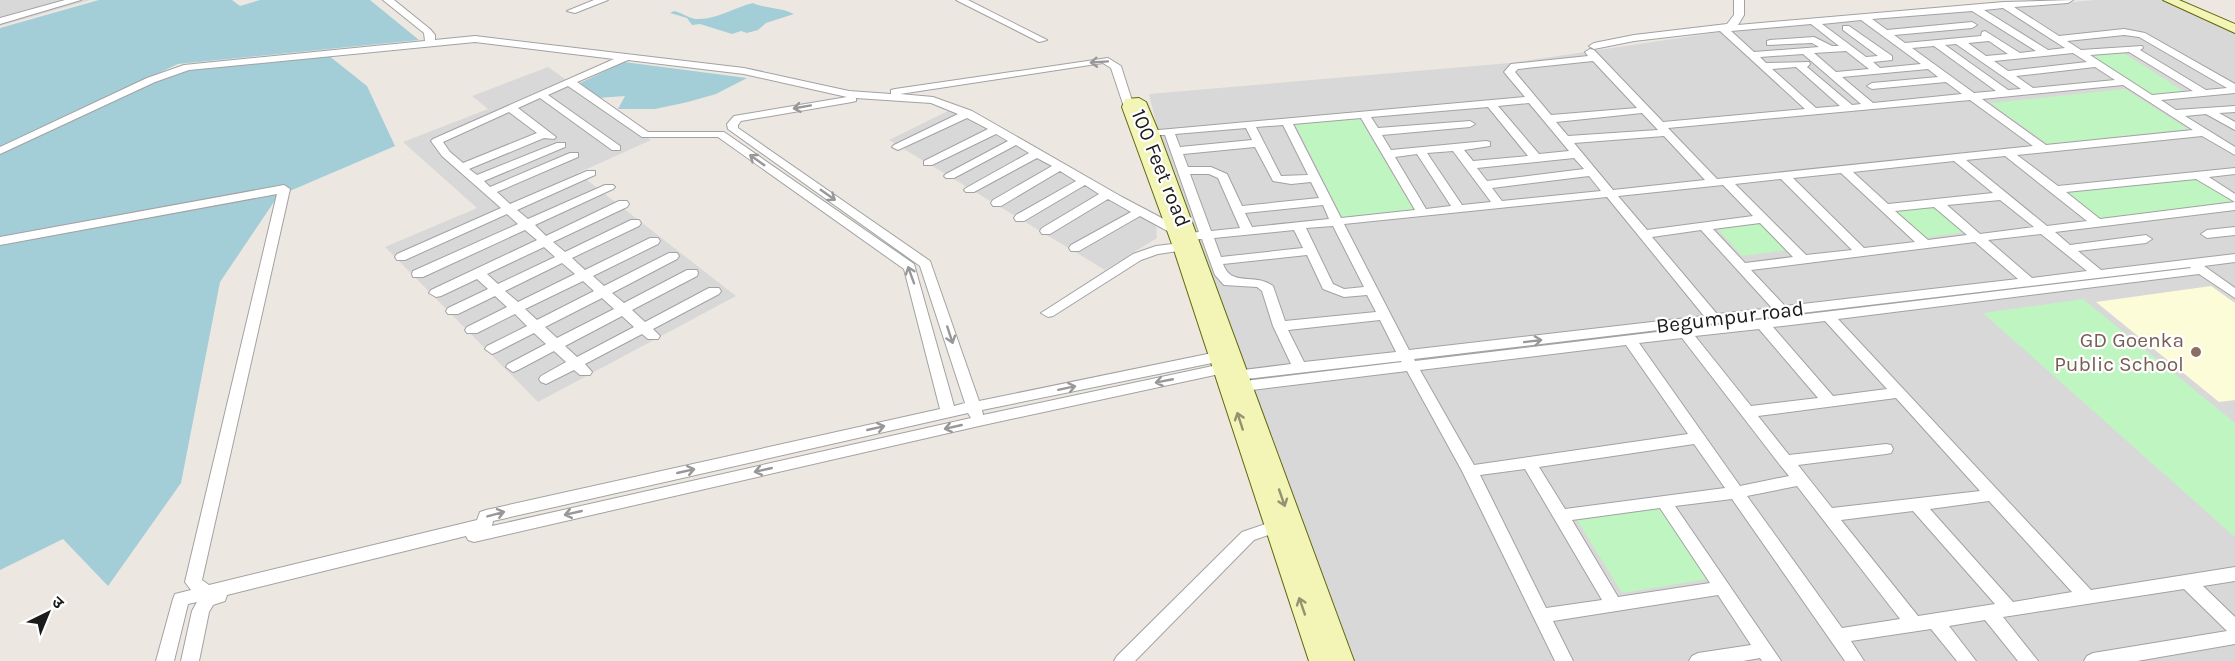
<svg xmlns="http://www.w3.org/2000/svg" width="2235" height="661" viewBox="0 0 2235 661" font-family="Karla,'Noto Sans Devanagari',sans-serif">
	<rect width="100%" height="100%" fill="#ece8e1"/>
	<g fill="#d9d8d8">
		<path d="M0,0H90L0,26Z"/>
		<path d="M2095,0H2162L2235,32V661H1349L1159,135L1149,94L1510,63L1720,32Z"/>
		<path d="M548,67L651,140L578,173L736,296L538,402L385,247L477,208L403,142L488,109L472,96Z"/>
		<path d="M950,110L1156,224L1157,238L1105,270L889,140Z"/>
	</g>
	<path fill="#fdfcd9" d="M2211,286L2235,303V400L2219,402L2096,302Z"/>
	<g fill="#bef5c1">
		<path d="M2122,52L2185,92L2153,95L2091,55Z"/>
		<path d="M2125,89L2188,129L2048,144L1990,103Z"/>
		<path d="M1360,119L1414,210L1342,217L1295,124Z"/>
		<path d="M2198,178L2235,203L2097,219L2064,193Z"/>
		<path d="M1936,206L1966,232L1923,238L1893,211Z"/>
		<path d="M1761,223L1788,250L1742,256L1717,228Z"/>
		<path d="M2083,299L2235,423V537L1983,313Z"/>
		<path d="M1659,508L1708,579L1622,593L1577,520Z"/>
	</g>
	<g fill="#a3cdd7">
		<path d="M99,0H232L240,6L260,0H370L419,40L178,64L0,147V28Z"/>
		<path d="M753,3C766,9 780,7 794,14L766,23L758,30L747,33L741,31L732,34L700,24L692,25L687,18L670,13L674,11C681,12 690,19 697,19C716,20 735,7 753,3Z"/>
		<path d="M328,55L367,86L395,146L278,196L220,282L181,483L108,586L63,539L0,570V152L168,73Z"/>
		<path d="M624,62L747,78L716,94L688,102L655,109H618L625,96L598,98L580,83Z"/>
	</g>
	<g fill="none" stroke-linecap="round" stroke-linejoin="round">
		<g stroke="#a2a2a2" stroke-width="2">
			<g id="street">
				<path d="M65,0H81L0,24V18Z"/>
				<path d="M383,0H394L430,29L435,35V40L475,36L744,68L849,91L891,94V90L895,89L1108,58L1121,66L1133,104L1132,106H1124L1123,104L1111,68L1103,63L900,94L933,97L972,111L1122,197L1190,233L1199,232L1165,135H1148V131L1525,97L1504,72L1511,64L1588,56L1585,52L1590,49L1594,50L1663,122L1805,109L1720,31L1634,41L1594,49L1589,46L1594,43L1634,35L1727,24L1734,15V0H1744V15L1738,25L2004,2L2073,0L2068,3L2014,7L2059,36L2124,29L2145,33L2235,84V93L2161,100L2176,110L2235,106V112L2219,113L2235,122V130L2206,114L2185,116L2235,147V155L2202,136L2017,155L2058,186L2235,168V174L2209,177L2235,194V210L2055,232L2070,245L2146,235L2152,239L2146,243L2078,251L2101,270L2235,254V262L2204,266L2235,288V298L2199,274L1838,319L2091,590L2235,567V581L2203,586L2235,617V644L2137,661H2084L2087,656L2093,653L2227,631L2184,589L2003,617L2038,661H2018L1985,620L1949,626L1976,661H1957L1931,629L1851,641L1864,661H1845L1732,499L1675,506L1781,661H1762L1760,658L1743,661H1689L1692,656L1698,653L1751,645L1718,595L1553,621L1573,661H1555L1462,471L1407,371L1236,392L1229,387L1236,382L1402,362L1401,361L1229,381L1224,379L1222,376L1224,373L979,426L474,542L468,540L466,536L227,595L225,601L213,605L209,612L199,661H181L192,611L197,602L188,604L174,661H156L173,599L175,594L191,590L185,582L277,194L0,245V237L284,185L290,189L202,580L209,585L477,520L480,512L486,510L940,409L904,269L718,137H642L568,86L548,95L620,146V150H612L540,98L518,108L556,137L554,139L544,138L469,169L477,175L557,143H565V147L484,181L490,187L570,153H578V157L497,192L510,204L587,171H595V175L517,210L528,219L605,185H613L615,187L613,189L535,225L546,236L619,201H627L629,204L627,207L553,242L565,252L631,220H639L641,223L639,226L572,258L585,270L650,238H658L660,241L658,244L593,276L604,286L669,253H677L679,256L677,259L612,293L624,303L687,270H697L698,273L697,276L632,310L645,322L709,288H719L721,291L719,294L653,329L660,336L658,339H648L642,334L585,364L592,372L590,375H580L574,370L546,384L541,382L539,379L541,376L566,362L554,351L518,370L513,372L506,367L508,364L546,344L534,333L497,352L492,354L485,349L487,346L527,326L515,314L477,333H467L465,330L467,327L507,307L495,296L458,314H448L446,311L448,308L488,289L477,279L441,296L436,297L429,293L431,290L537,240L525,230L423,277H413L412,274L413,271L518,224L507,214L405,260H397L395,257L397,254L501,208L442,156L431,141L433,139L614,59L475,42L189,70L155,82L0,154V147L147,78L184,65L425,41L424,33ZM2003,8L2065,48L2048,50L1984,10ZM1972,11L2036,51L2020,53L1985,31L1982,32L1981,36L1905,43L1894,35L1972,28L1977,25L1972,22L1887,30L1872,19ZM1861,20L1921,64L1880,68L1873,62L1892,60V56L1849,26H1843V30L1878,56L1866,57L1822,24ZM1811,24L1839,46H1832L1814,37L1770,40L1767,41V45L1812,43L1819,47L1754,52L1731,31ZM2124,35L2139,37L2227,88L2206,90L2140,50L2143,48L2142,46L2081,50L2067,41ZM1989,41L2008,54L1986,56L1968,43ZM1956,44L2021,89L2008,90L1945,45ZM1934,46L1996,91L1974,93L1912,48ZM1846,51L1869,69L1836,72L1814,53ZM2129,52L2193,91L2152,95L2090,55ZM2073,53L2087,62L2008,71L1994,61ZM1803,54L1861,104L1852,105L1807,67L1810,64L1809,62L1766,63L1760,57ZM628,60L744,74L847,97L734,116L727,124L728,129L920,266L965,403L954,406L914,264L724,132H648L577,82ZM1593,61L1637,108L1551,115L1515,72L1518,69ZM1796,67L1840,106L1816,108L1772,69ZM2095,67L2115,80L2033,88L2016,76ZM1928,69L1938,77L1872,83L1867,86L1872,89L1946,82L1962,94L1873,103L1842,77ZM2123,85L2193,130L2046,145L1982,99ZM856,98L931,103L958,114L894,145L892,147L898,150L967,118L988,129L924,161V165H932L996,134L1008,141L946,174L944,176L946,178H954L1016,145L1029,153L966,188L964,190L966,192H974L1037,158L1052,166L993,200L991,203L993,206H1001L1060,171L1076,181L1016,215L1014,218L1016,221H1024L1085,185L1099,194L1042,228L1040,231L1042,234H1050L1108,199L1131,212L1071,245L1069,248L1071,251H1079L1140,216L1184,240L1202,239L1215,275L1224,285L1257,287L1262,291L1273,326L1291,364L1227,372L1229,369L1227,366L1222,364L983,415L982,410L1217,362L1224,357L1217,352L979,401L930,261L738,128V125L741,121L852,102L856,101ZM1970,100L2033,146L1717,179L1668,128ZM1529,103L1569,151L1539,154L1498,106ZM1488,107L1528,156L1473,161L1464,150L1490,146V142L1486,141L1391,150L1382,135L1470,127L1475,124L1470,121L1378,128L1371,117ZM509,112L537,133L463,163L450,152L443,142ZM1642,113L1658,130L1568,136L1556,122ZM1361,118L1415,210L1341,218L1293,124ZM1283,125L1308,175L1281,176L1256,127ZM1246,128L1252,140L1180,147L1175,134ZM1664,136L1705,180L1613,190L1574,143ZM1255,147L1273,181L1291,184L1311,182L1319,198L1242,206L1227,174L1211,167H1188L1183,154ZM1453,151L1491,202L1462,205L1427,153ZM1417,154L1451,206L1426,209L1395,157ZM2005,156L2087,221L2047,226L1966,160ZM1574,158L1584,169L1487,181L1477,168ZM1954,161L1993,193L1888,204L1853,172ZM1841,173L1915,242L1864,248L1793,178ZM1190,174H1209L1218,178L1240,228L1211,231ZM1589,176L1601,191L1502,201L1492,188ZM1781,179L1852,250L1806,255L1735,184ZM2196,179L2235,202L2100,219L2066,192ZM1723,185L1753,216L1647,230L1618,196ZM1607,197L1704,316L1409,350L1344,224ZM2000,200L2034,227L1980,234L1947,205ZM1323,205L1329,219L1252,227L1245,213ZM1934,207L1967,235L1928,240L1895,211ZM1760,223L1793,257L1745,263L1713,229ZM1333,226L1364,287L1344,289L1333,284L1306,228ZM1294,230L1303,248L1221,257L1214,238ZM1701,230L1772,308L1717,314L1652,237ZM2041,234L2087,271L2032,278L1988,240ZM1975,242L2018,279L1785,306L1751,270ZM544,247L555,257L498,284L487,274ZM1307,255L1323,289L1344,297L1367,295L1376,312L1285,321L1273,286C1254,272 1232,288 1223,264ZM562,263L575,274L518,302L505,291ZM2190,267L2191,268L1415,361L1414,359ZM583,281L594,291L537,320L525,309ZM602,298L614,309L557,338L545,327ZM622,316L634,327L577,357L565,346ZM1380,320L1396,352L1304,362L1288,330ZM1825,321L1887,389L1833,396L1773,327ZM1759,329L1818,398L1751,406L1695,336ZM1682,338L1780,465L1789,476L1740,486L1639,343ZM1626,345L1688,434L1474,465L1420,370ZM1896,398L1980,491L1832,508L1798,465L1886,454L1891,453L1893,449L1891,445L1886,444L1789,455L1758,416ZM968,413L971,418L492,526L493,521ZM1694,444L1725,488L1565,509L1539,467ZM1525,469L1602,600L1546,608L1480,475ZM1797,486L1900,619L1842,628L1747,496ZM1989,501L2072,592L2013,602L1930,509ZM1660,508L1710,583L1618,597L1572,520ZM1913,511L1995,604L1918,616L1841,520Z"/>
				<path d="M594,0H608L575,13L567,11Z"/>
				<path d="M956,0H968L1047,40L1039,42Z"/>
				<path d="M2235,227V235L2207,238L2201,234L2207,230Z"/>
				<path d="M1181,243L1185,244L1187,247L1185,250L1158,254L1141,260L1053,316L1048,317L1041,313L1133,254L1156,246Z"/>
				<path d="M1274,521L1280,523L1282,527L1280,531L1254,540L1135,661H1114L1117,656L1242,532Z"/>
			</g>
		</g>
		<g stroke="#61680b" stroke-width="2">
			<g id="secondary">
				<path d="M2163,0H2179L2235,24V33Z"/>
				<path d="M1139,98L1146,102L1159,133L1354,661H1309L1173,247L1122,107L1125,99Z"/>
			</g>
		</g>
		<use href="#street" fill="#fff" fill-rule="evenodd"/>
		<use href="#secondary" fill="#f3f5b6" fill-rule="evenodd"/>
	</g>
	<defs><path id="oneway-shaft" d="M-6 0H5M1.5-3L5.5 0L1.5 3" fill="none" stroke-width="1.6" stroke-linecap="round" stroke-linejoin="round" transform="scale(1.5)"/></defs>
	<g stroke="#989898">
		<use href="#oneway-shaft" transform="translate(1099 62) rotate(176)"/>
		<use href="#oneway-shaft" transform="translate(802 107) rotate(170)"/>
		<use href="#oneway-shaft" transform="translate(757 160) rotate(-145)"/>
		<use href="#oneway-shaft" transform="translate(828 195) rotate(35)"/>
		<use href="#oneway-shaft" transform="translate(911 275) rotate(-110)"/>
		<use href="#oneway-shaft" transform="translate(950 335) rotate(72)"/>
		<use href="#oneway-shaft" transform="translate(1533 341) rotate(-7)"/>
		<use href="#oneway-shaft" transform="translate(1164 381) rotate(169)"/>
		<use href="#oneway-shaft" transform="translate(1067 388) rotate(-12)"/>
		<use href="#oneway-shaft" transform="translate(953 427) rotate(167)"/>
		<use href="#oneway-shaft" transform="translate(876 428) rotate(-13)"/>
		<use href="#oneway-shaft" transform="translate(763 470) rotate(167)"/>
		<use href="#oneway-shaft" transform="translate(686 471) rotate(-13)"/>
		<use href="#oneway-shaft" transform="translate(573 513) rotate(167)"/>
		<use href="#oneway-shaft" transform="translate(496 514) rotate(-15)"/>
	</g>
	<g stroke="#929370">
		<use href="#oneway-shaft" transform="translate(1240 421) rotate(-108)"/>
		<use href="#oneway-shaft" transform="translate(1282 498) rotate(71)"/>
		<use href="#oneway-shaft" transform="translate(1302 606) rotate(-109)"/>
	</g>
	<circle fill="#8d6e63" stroke="#fff" stroke-width="2" cx="2196" cy="352" r="6"/>
	<g text-anchor="middle" dominant-baseline="central" stroke-width="4.5" stroke-linejoin="round" paint-order="stroke">
		<g font-size="21" fill="#1b1b1b" stroke="#fff">
			<text transform="translate(1161 168) rotate(68)">100 Feet road</text>
			<text transform="translate(1730 317) rotate(-7)">Begumpur road</text>
		</g>
		<g font-size="21" fill="#785e54" stroke="#fff" text-anchor="end">
			<text x="2184" y="340">GD Goenka<tspan x="2184" dy="24">Public School</tspan></text>
		</g>
	</g>
	<g transform="translate(48 613) rotate(43)" stroke="#ffffff" stroke-width="4.5" paint-order="stroke">
	<path d="M0-4.5L10 22L0 15L-10 22Z" fill="#1b1b1b"/>
	<text y="-9" font-size="16" font-weight="bold" text-anchor="middle" fill="#1b1b1b">उ</text>
	</g>
</svg>
